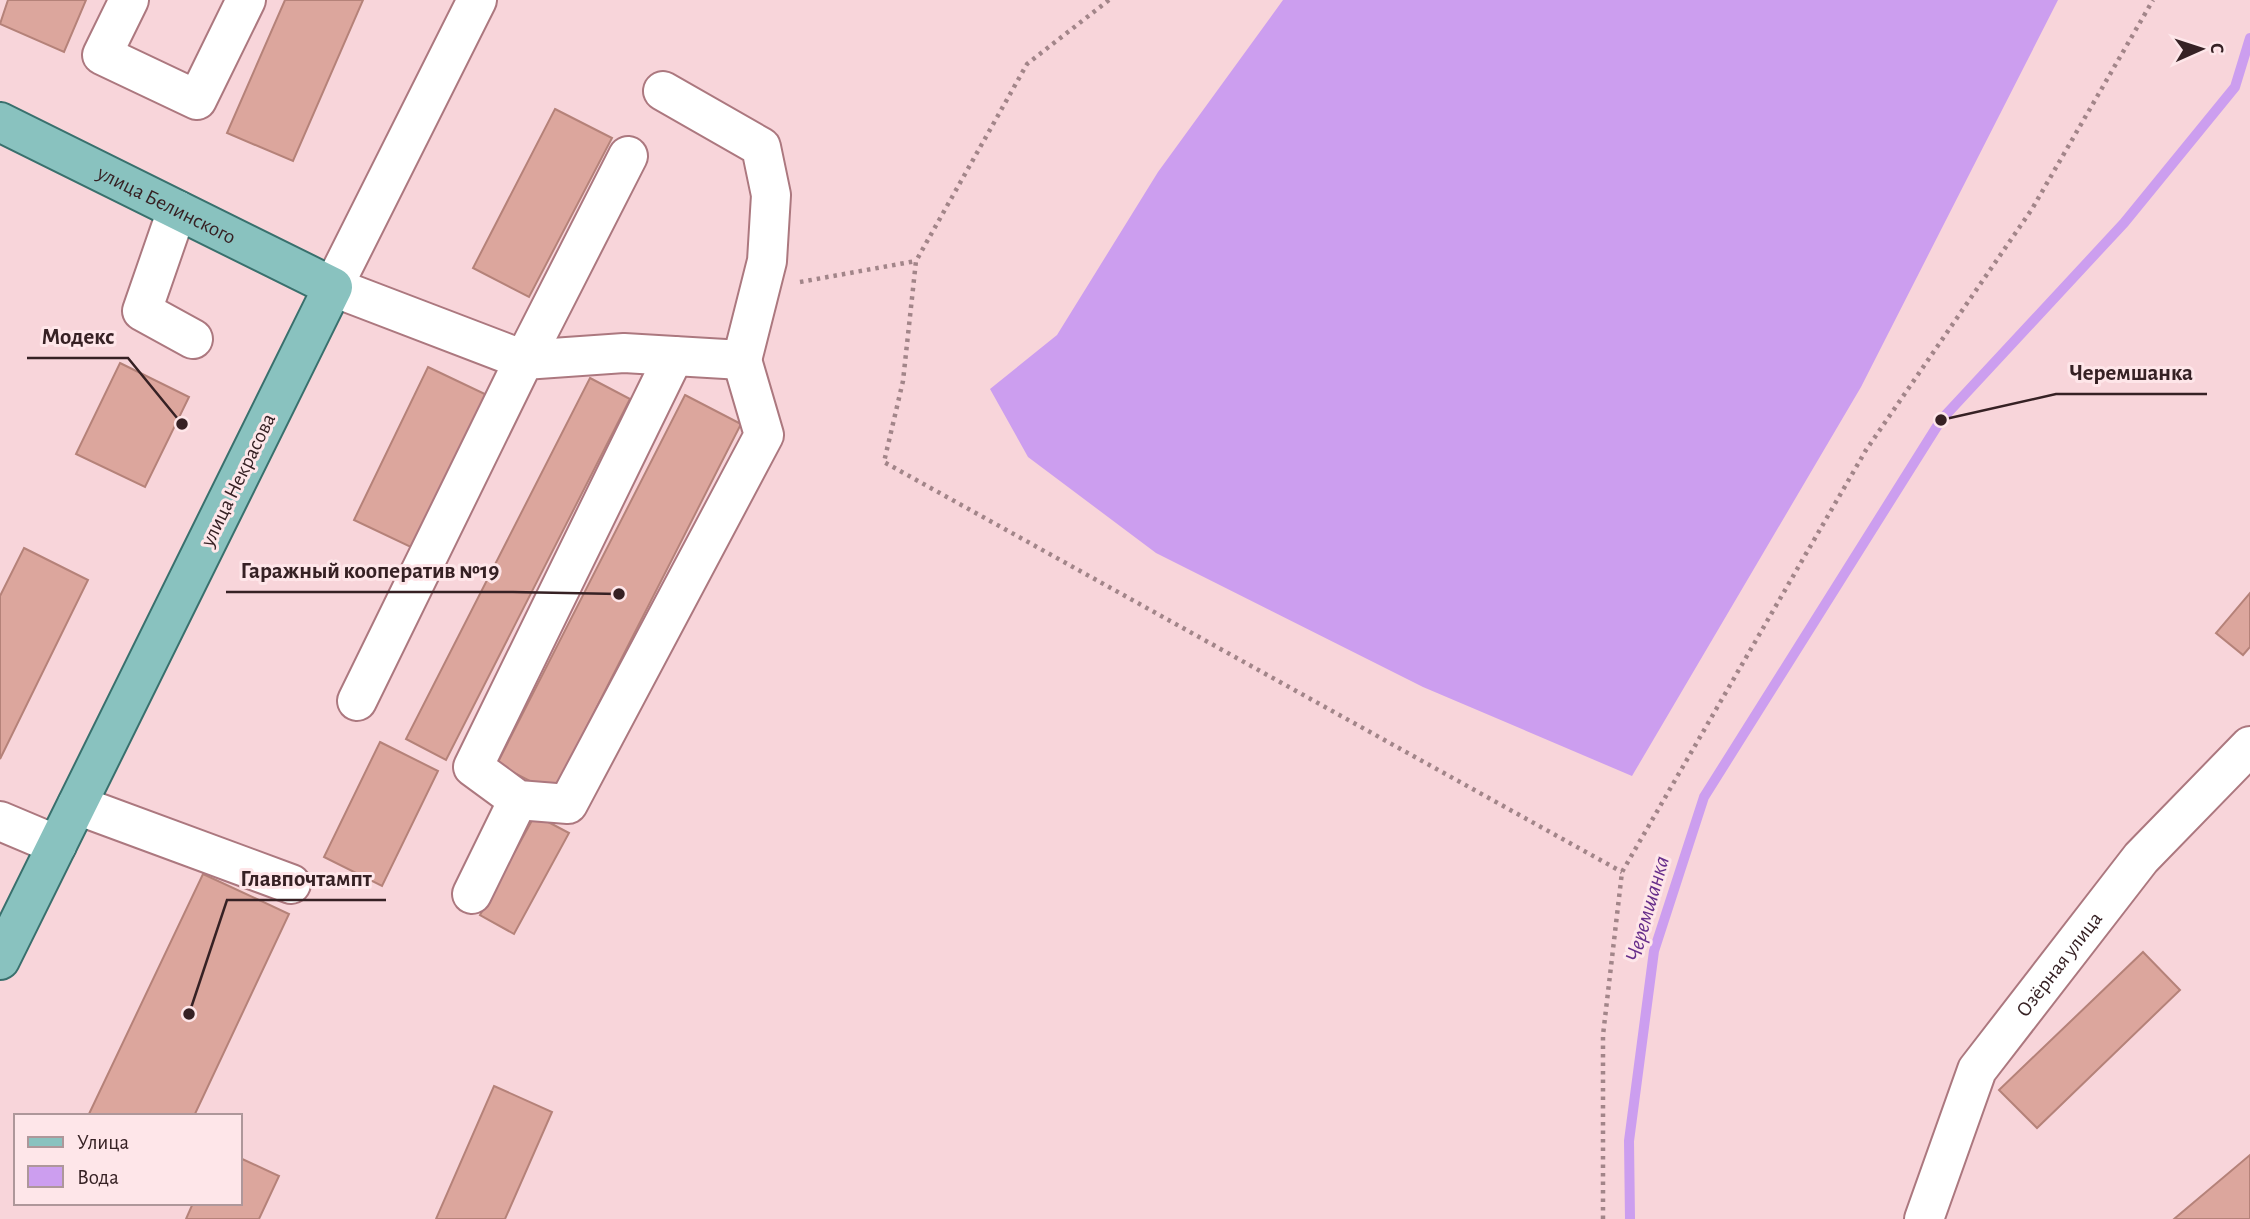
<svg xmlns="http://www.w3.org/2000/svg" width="2250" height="1219" viewBox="0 0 2250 1219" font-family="'Alegreya Sans',sans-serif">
	<rect width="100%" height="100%" fill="#f8d5da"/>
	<path fill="#cc9eef" d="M1283,0H2058L1861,387L1632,776L1423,687L1156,553L1028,457L990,389L1057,335L1158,172Z"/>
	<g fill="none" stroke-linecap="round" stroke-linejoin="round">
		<path stroke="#cc9eef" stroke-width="10" d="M1630,1219L1629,1141L1654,951L1704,797L1941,420L2124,223L2235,87L2250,38"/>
	</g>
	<g fill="#dca69d" stroke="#b58279" stroke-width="2">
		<path d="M8,0H86L64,52L0,24Z"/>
		<path d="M285,0H363L293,161L227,133Z"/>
		<path d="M555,109L612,138L529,297L473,268Z"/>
		<path d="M120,363L189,397L145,487L76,454Z"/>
		<path d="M428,367L489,396L415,549L354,520Z"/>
		<path d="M590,378L630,399L446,760L406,739Z"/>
		<path d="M685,395L741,424L553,793L497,764Z"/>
		<path d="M24,548L88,580L0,759V596Z"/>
		<path d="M2250,593V647L2243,655L2216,633Z"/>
		<path d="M380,742L438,771L382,886L324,857Z"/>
		<path d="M535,815L569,833L514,934L480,915Z"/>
		<path d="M203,874L289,914L194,1116H92L89,1114Z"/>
		<path d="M2143,952L2180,990L2037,1128L1999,1090Z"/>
		<path d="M494,1086L552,1112L505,1219H436Z"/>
		<path d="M2250,1155V1219H2174Z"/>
		<path d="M240,1158L279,1176L259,1219H186L193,1203H240Z"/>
	</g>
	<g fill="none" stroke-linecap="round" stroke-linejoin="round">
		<g stroke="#ac787f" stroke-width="42">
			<g id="minor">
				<path d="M129,0L102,55L197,100L246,0"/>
				<path d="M477,0L333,287L524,360L628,156"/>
				<path d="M177,210L142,311L193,339"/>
				<path d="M674,356L473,767L518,800L568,804L764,435L742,360"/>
				<path d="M357,701L524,360L624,353L742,360L767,261L771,195L761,147L663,91"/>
				<path d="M77,805L291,884"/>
				<path d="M0,821L57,845"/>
				<path d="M472,894L518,800"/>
				<path id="s1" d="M1924,1219L1977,1070L2141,858L2250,746"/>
			</g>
		</g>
		<g stroke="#39706d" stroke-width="42">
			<g id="major">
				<path id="s2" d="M0,122L333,287L0,960"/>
			</g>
		</g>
		<g stroke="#a28589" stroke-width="4.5" stroke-dasharray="3.5 5" stroke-linecap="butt">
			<path d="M1109,0L1027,64L916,261L903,381L884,462L1622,872"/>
			<path d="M800,282L916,261"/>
			<path d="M1603,1219V1035L1622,872L1866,450L2032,209L2153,0"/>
		</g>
		<use href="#minor" stroke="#fff" stroke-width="38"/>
		<use href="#major" stroke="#89c2bf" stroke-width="38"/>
	</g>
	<g text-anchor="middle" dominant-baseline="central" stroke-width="6" stroke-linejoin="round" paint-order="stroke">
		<g font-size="21" fill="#362124" stroke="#fee6e9">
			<text stroke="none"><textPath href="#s2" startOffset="186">улица Белинского</textPath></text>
			<text transform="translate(238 480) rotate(-64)">улица Некрасова</text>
			<text stroke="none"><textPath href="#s1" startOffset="292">Озёрная улица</textPath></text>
		</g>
		<g font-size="23" font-style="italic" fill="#662d8a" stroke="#fee6e9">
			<text transform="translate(1648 909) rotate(-74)">Черемшанка</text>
		</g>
	</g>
	<path fill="none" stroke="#362124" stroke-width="2.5" d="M182 424L128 358H27M1941 420L2056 394H2207M619 594L513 592H226M189 1014L227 900H386"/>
	<g fill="#362124" stroke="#fee6e9" stroke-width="2.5">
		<circle cx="182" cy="424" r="7"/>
		<circle cx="1941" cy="420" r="7"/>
		<circle cx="619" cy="594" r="7"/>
		<circle cx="189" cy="1014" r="7"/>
	</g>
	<g font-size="23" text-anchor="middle" font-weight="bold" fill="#362124" stroke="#fee6e9" stroke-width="6" stroke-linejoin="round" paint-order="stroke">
		<text x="78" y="344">Модекс</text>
		<text x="2131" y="380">Черемшанка</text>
		<text x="370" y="578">Гаражный кооператив №19</text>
		<text x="306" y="886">Главпочтампт</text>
	</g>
	<rect x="14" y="1114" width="228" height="91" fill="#fee6e9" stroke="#ae979a" stroke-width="2"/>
	<rect x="28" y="1137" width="35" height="10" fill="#89c2bf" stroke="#ae979a" stroke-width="2"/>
	<text x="77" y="1149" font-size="21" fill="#362124">Улица</text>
	<rect x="28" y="1166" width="35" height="21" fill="#cc9eef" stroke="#ae979a" stroke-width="2"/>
	<text x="77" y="1184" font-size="21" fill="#362124">Вода</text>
	<g transform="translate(2201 49) rotate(87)" stroke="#fee6e9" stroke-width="5" paint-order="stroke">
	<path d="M0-5L12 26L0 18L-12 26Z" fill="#362124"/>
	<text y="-10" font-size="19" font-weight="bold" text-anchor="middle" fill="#362124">С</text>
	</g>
</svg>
